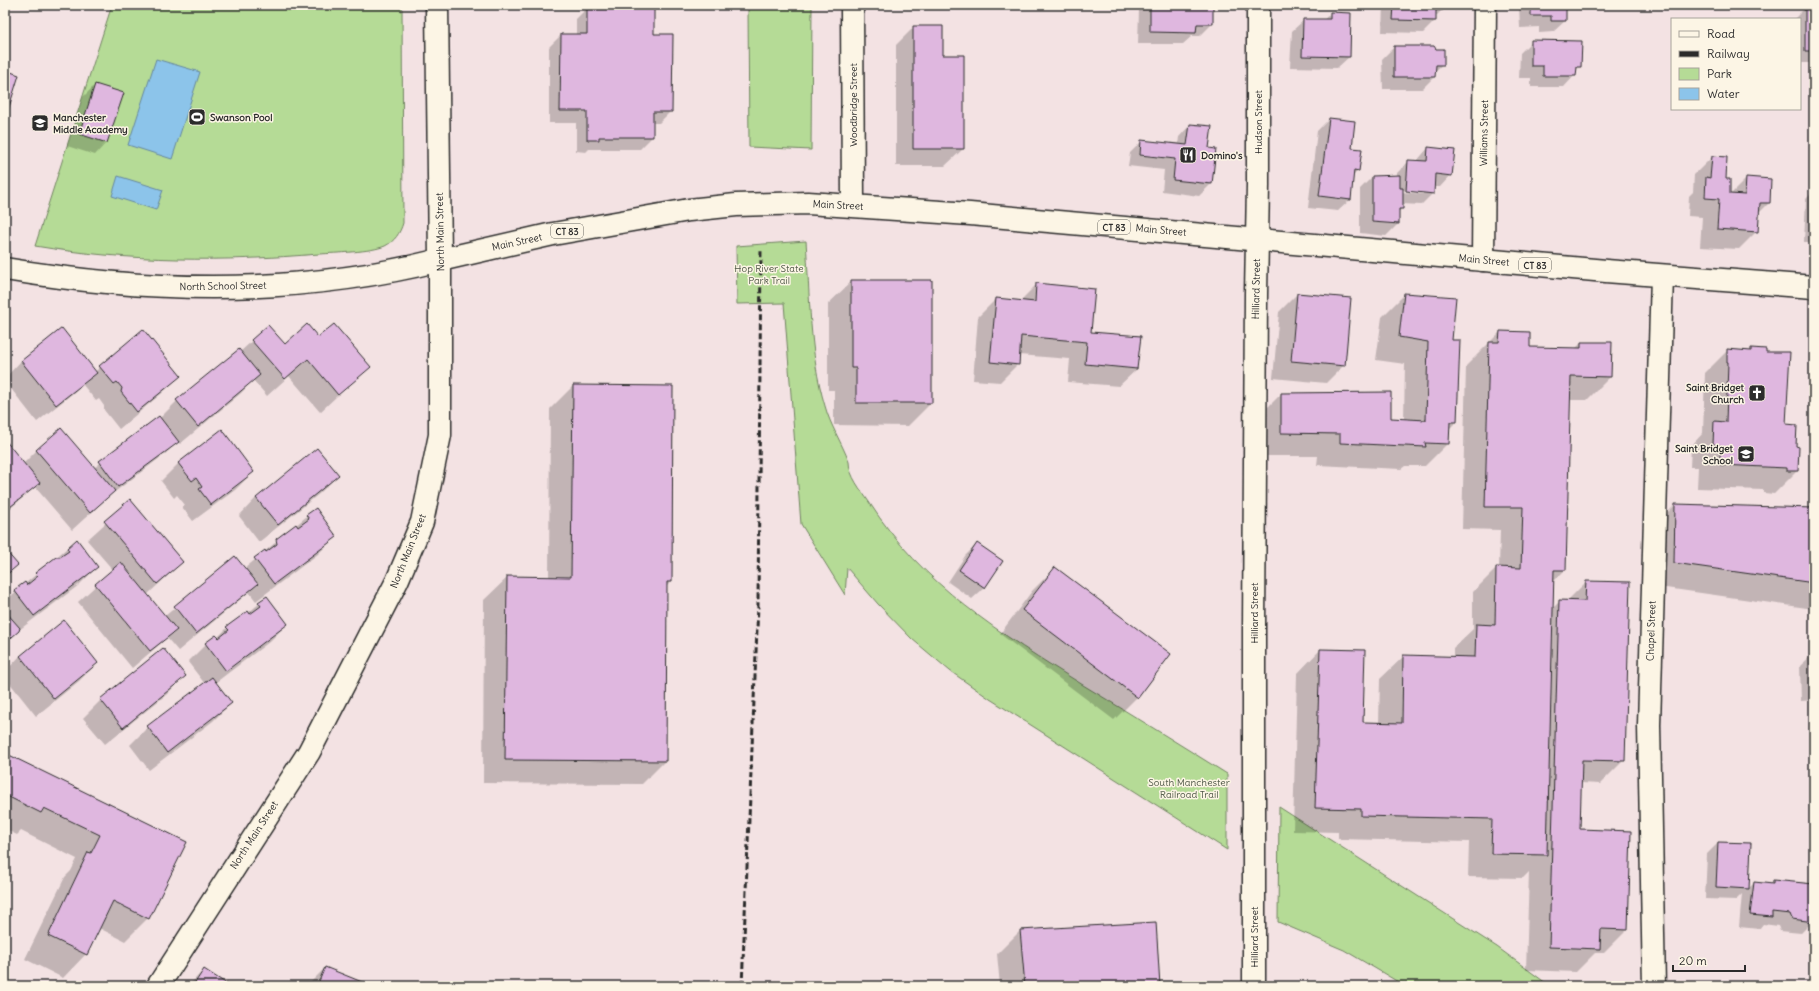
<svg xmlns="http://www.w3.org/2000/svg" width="1819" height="991" viewBox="0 0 1819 991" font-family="Delius,sans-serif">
	<rect width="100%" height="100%" fill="#f3e2e3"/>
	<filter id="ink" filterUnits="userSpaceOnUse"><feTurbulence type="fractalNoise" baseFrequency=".025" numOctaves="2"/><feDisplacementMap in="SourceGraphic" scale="8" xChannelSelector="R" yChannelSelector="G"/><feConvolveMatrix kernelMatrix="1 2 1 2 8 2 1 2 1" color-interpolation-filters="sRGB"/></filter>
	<g filter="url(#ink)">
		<g fill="#b5db96" stroke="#708360">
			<path d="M112,5H402L403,223C400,233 395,241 385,246C371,252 336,253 319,254C224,262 130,262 35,246Z"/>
			<path d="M748,5H812L811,150L749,147Z"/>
			<path d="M806,241C810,296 809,353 825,406C830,425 842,443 849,462C849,476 861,490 869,502C922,585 1001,634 1083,685C1131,714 1179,744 1227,774V850L990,699L950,671L912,639L878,604L847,568L845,595L801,524L784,303L737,304L736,246Z"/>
			<path d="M1279,807L1497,947L1550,986H1405L1344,950L1278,922Z"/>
		</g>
		<g fill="#8cc4ea" stroke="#65879e">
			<path d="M156,59L200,72L172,159L128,145Z"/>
			<path d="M118,176L163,190L156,210L112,196Z"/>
		</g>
		<g fill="#0003" fill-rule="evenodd">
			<path d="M1143,5H1212V24L1200,36H1192L1183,44H1138L1139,9Z"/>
			<path d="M1383,5H1442V10L1435,17V21L1423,33L1382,32Z"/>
			<path d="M1519,5H1565V21L1553,32L1539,33V27L1520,28Z"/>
			<path d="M588,7L653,35L671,111L659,123H652V137L640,149H589L586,152L576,151V123H549V47L561,35H576V19Z"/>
			<path d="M1805,8H1814V63H1800V19H1794Z"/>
			<path d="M1331,13L1349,57L1337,68L1290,67L1292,31L1304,20H1323Z"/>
			<path d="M914,27L942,56L963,149L945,166H896V45Z"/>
			<path d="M1532,41L1580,66L1575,71V75L1564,87H1531V78H1519L1520,53Z"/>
			<path d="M1394,47L1443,64L1434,72V77L1422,89H1383L1382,59Z"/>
			<path d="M95,85L106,143L95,155L67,146L83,97Z"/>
			<path d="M1329,119L1350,149L1358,171L1352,177L1350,200L1338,211L1308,208L1317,131Z"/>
			<path d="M1190,125L1208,149L1215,150L1211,184L1199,196L1162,191L1164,170L1128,166L1130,153L1142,141L1178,145L1179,137Z"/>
			<path d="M1428,148L1451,175L1440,187H1433V193L1421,205L1402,204V208L1398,213V224L1386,236L1360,233V189L1372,177L1397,176V173L1409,161L1416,162ZM1401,190L1423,192V194L1401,192Z"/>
			<path d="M1712,157L1725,180L1729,194L1730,195L1747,178L1769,203L1758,214L1757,231L1739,249L1700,247L1702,217L1688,216L1689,196L1693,192L1694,175Z"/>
			<path d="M1814,191V242H1804L1806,199Z"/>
			<path d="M852,281L931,403L908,426L834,425V390H828V304Z"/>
			<path d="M1037,284L1090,333L1137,369L1119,386L1068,382L1070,359L1019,355L1018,364L1000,382L973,380L978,317L996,299L1020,301Z"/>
			<path d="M1297,294L1344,365L1326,383L1273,378L1279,312Z"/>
			<path d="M1405,294L1451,341H1459L1456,422L1449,429L1448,443L1425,466H1405L1401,469L1317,465L1318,456H1259L1258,417L1281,394L1390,419L1404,420L1405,364L1376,360L1382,317Z"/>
			<path d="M1500,332L1528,348L1575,349L1581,343L1610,377L1587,400H1570L1565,570L1553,582L1552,609L1560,601H1567L1586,582L1624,760L1600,784L1581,783L1579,830L1627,930L1604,953H1595L1576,972L1526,970L1529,872L1523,878L1468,877L1469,842L1338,839V832L1293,831L1297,674L1320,650L1362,723L1379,724L1380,679L1404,656L1453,657V648L1473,629V592L1497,568H1499L1500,530L1462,529L1466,366Z"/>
			<path d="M318,338L369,366L320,412L289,376L267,396L253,380L241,393L180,444L178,441L165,454L108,497L72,530L35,487L5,513V441L23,464L37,450L94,468L159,417L160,418L177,401L238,350L240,352L252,341L284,346Z"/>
			<path d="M1752,349L1765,353L1784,425L1795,447L1797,471L1774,494L1764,493V490L1697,488L1698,467H1690L1691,446L1703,433L1705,373L1728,350L1749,352Z"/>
			<path d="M21,361L95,372L100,367L180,376L162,393L119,429L104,410V406L99,399L96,401L83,385L37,422L5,381V378Z"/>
			<path d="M573,386L671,582L666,587L665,761L642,784L483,783L484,600L508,577L549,578L550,409Z"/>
			<path d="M179,463L253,472L235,490L193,521L182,507L185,505L177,495L174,498L161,481Z"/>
			<path d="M338,475L320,493L259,542L239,516L256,498Z"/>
			<path d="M130,501L182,562L147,595L165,616L235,558L244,569L307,516L336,536L318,554L256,601L249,592L178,651L167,638L132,668L78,602L113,570L87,540Z"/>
			<path d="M1675,505L1814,509V609L1652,586V528Z"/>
			<path d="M977,544L1002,561L984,588L972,599L948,582L965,556Z"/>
			<path d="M67,548L97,567L79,585L15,633L5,643V601Z"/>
			<path d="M1055,568L1137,697L1114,720L1000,634L1032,591Z"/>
			<path d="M267,597L287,624L269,642L215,683L231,703L213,721L149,770L130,745L148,727L205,684L188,662L206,644L217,638L227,628L248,613Z"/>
			<path d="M163,650L184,676L167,694L105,744L83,718L101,700Z"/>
			<path d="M1814,653V700L1801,701L1800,666Z"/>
			<path d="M20,656L97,663L79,681L36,716L5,677V672Z"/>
			<path d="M5,754L186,842L148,918L125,941L99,928L86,954L63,978L25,959L65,877L71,871L77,859L21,831L17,835L5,829Z"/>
			<path d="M1718,843L1750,844L1748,889L1754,883L1770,885L1774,881L1814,885L1813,921L1801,933L1780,931L1778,926L1763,924L1759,929L1739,927L1742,894L1736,900L1705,899L1707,854Z"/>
			<path d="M1020,931L1159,986H1000L997,954Z"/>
			<path d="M325,968L369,986H307Z"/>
			<path d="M204,970L229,986H188Z"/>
		</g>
		<g fill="#dfb7df" stroke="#2b2b2b">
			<path d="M641,5H654V34H673L672,112H653V137H599V140H587V111H560L561,34H587V6Z"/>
			<path d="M1150,5H1213V24H1197L1196,33L1150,32Z"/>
			<path d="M1394,5H1443V10H1436V21L1393,20Z"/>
			<path d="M1531,5H1566V21H1551V16H1531Z"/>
			<rect x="1805" y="7" width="9" height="44"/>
			<path d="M1330,12L1351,13L1350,57L1302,56L1303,19H1330Z"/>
			<path d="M913,26H943V55H964V149H913Z"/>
			<path d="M1531,40L1582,41L1581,67H1577L1576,76H1543V66H1531Z"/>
			<path d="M1394,46H1434L1436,49H1444V65H1436L1435,77H1394Z"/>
			<path d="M5,70L19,75L5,120Z"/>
			<path d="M95,84L124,93L107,143L79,134Z"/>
			<path d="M1329,118L1355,121L1352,148L1362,149L1359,171L1354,170L1351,200L1319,196Z"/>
			<path d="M1190,124L1212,126L1209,148L1216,149L1212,184L1173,180L1175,159L1140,155L1141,140L1187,145Z"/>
			<path d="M1428,147L1455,150L1452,176L1435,174L1434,194L1406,191L1408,160L1427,161Z"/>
			<path d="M1712,156L1727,157L1726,179H1730V194L1745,195L1746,177L1771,179L1770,203H1760L1758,232L1717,229L1719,199L1705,198L1706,177L1710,178Z"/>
			<path d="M1400,175V188H1403V209H1399V224L1372,222V176Z"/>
			<path d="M851,280H932V403H856V368H851Z"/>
			<path d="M1036,283L1095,289L1091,332L1141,336L1137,369L1085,364L1087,342L1021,336L1019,365L990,362L996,298L1035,302Z"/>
			<path d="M1297,293L1351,298L1345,366L1291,361Z"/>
			<path d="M1404,293L1456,297L1452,340H1460L1457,422H1450L1449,444L1425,443L1426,447L1340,443V434L1281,433V393L1391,392V418L1426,420L1428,342L1399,337Z"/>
			<path d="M307,324L318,337L334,324L371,367L338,395L308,359L285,379L251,340L268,325L285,344Z"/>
			<path d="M62,328L97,373L56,405L21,361Z"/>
			<path d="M143,329L181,376L137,412L121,392L122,388L117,382L114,384L99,366Z"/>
			<path d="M1500,331L1530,332V347L1581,348V342H1612L1611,377L1571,376L1566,570H1554L1547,855L1491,854L1492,819L1361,816V809L1315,808L1320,649L1365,650L1363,722L1402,723L1403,655L1475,657L1476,624L1495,625L1496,567L1521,568L1523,507H1485L1489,342H1499Z"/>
			<path d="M1751,348L1766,349V352H1790L1786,424L1797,425L1796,446L1799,447L1798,471H1787V468L1720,465V445L1713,444L1714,421L1726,422L1728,362H1727V349L1751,351Z"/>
			<path d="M239,349L260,375L198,427L176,400Z"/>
			<path d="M573,385L673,386L672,582H667L666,761L505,760L507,576L571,577Z"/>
			<path d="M159,416L179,442L118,487L99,461Z"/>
			<path d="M61,428L115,491L90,513L36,450Z"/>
			<path d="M222,429L254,472L211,505L199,489L202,487L196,478L192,481L178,463Z"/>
			<path d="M5,440L40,483L5,511Z"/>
			<path d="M317,448L339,475L278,525L256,498Z"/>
			<path d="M130,499L183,562L157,584L104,521Z"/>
			<path d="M1675,504L1814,508V583L1674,563Z"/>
			<path d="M316,508L337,537L274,584L254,558L265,550L266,552L277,544L276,539L296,524L298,527L309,519L306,515Z"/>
			<path d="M77,539L98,567L34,616L14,590L25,582L27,585L38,576L35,573L56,557H60L69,551L67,548Z"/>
			<path d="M977,543L1003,561L985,588L959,570Z"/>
			<path d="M5,550L18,565L5,576Z"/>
			<path d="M235,556L258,584L196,634L174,606Z"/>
			<path d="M121,562L177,630L150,651L95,584Z"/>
			<path d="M1055,567L1171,654L1138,698L1022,610Z"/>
			<path d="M1586,581L1630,582L1625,761L1582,760L1580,829L1631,831L1628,930L1601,929L1600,949L1549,947L1559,600L1585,601Z"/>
			<path d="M267,596L288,624L226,671L205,643L216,635L219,638L229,630L226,627L248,611L250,614L261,606L258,602Z"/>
			<path d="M5,611L20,628L19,631L5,643Z"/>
			<path d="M64,620L98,663L54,699L20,656Z"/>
			<path d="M163,648L186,676L123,728L100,699Z"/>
			<path d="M212,677L232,703L167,753L147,726Z"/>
			<path d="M5,753L187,842L149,919L113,901L87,955L48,936L88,852L91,853L100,835L44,808L41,813L5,795Z"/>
			<path d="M1718,842L1751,843L1749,889L1716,887Z"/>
			<path d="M1773,880L1814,884V922L1792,919L1790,914L1772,912V917L1750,915L1754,882L1773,884Z"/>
			<path d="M1156,922L1160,986H1025L1020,930Z"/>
			<path d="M325,967L372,986H317Z"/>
			<path d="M204,969L230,986H193Z"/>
		</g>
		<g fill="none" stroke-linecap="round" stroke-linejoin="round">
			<g stroke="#2b2b2b" stroke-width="25">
				<g id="street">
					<path d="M1483,260L1485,5"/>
					<path d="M5,269C149,293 298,296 440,260"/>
					<path d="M1254,986V631L1256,294L1258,185V5"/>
					<path d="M1654,986L1649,725L1662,276"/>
				</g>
			</g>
			<g stroke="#2b2b2b" stroke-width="25">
				<g id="secondary">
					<path d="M852,5L853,205"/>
					<path d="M158,986L309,752L397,581L422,522L440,435V260"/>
				</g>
			</g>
			<g stroke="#2b2b2b" stroke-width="25">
				<path id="primary" d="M437,5L440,260L553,234L689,210L736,205L808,203L970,214L1606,271L1814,287"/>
			</g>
			<use href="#street" stroke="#fcf5e5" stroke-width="22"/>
			<use href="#secondary" stroke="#fcf5e5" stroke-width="22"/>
			<use href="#primary" stroke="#fcf5e5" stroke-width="22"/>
			<path stroke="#2b2b2b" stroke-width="3" stroke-dasharray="6 3" stroke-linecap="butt" d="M742,986L758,605L761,249"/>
		</g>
	</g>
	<defs>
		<g id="stadium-square" transform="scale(0.9)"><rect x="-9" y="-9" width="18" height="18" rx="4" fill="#2b2b2b" stroke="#fcf5e5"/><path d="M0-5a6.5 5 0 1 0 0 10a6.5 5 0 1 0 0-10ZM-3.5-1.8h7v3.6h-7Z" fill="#fff"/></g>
		<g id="school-square" transform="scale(0.9)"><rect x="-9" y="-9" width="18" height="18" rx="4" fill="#2b2b2b" stroke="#fcf5e5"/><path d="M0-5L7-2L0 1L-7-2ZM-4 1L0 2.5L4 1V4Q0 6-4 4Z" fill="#fff"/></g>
		<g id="restaurant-square" transform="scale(0.9)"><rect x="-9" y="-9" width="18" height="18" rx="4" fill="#2b2b2b" stroke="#fcf5e5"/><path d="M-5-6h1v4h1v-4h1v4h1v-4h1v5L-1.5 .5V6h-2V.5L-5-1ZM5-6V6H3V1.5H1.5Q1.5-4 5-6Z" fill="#fff"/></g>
		<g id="church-square" transform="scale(0.9)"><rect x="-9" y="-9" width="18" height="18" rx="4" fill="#2b2b2b" stroke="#fcf5e5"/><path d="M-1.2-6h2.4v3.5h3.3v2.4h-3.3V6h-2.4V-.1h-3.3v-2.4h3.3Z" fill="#fff"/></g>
	</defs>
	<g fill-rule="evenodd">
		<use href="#stadium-square" x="197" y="117"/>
		<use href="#school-square" x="40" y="123"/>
		<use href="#restaurant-square" x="1188" y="155"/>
		<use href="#church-square" x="1757" y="393"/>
		<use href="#school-square" x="1746" y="454"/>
	</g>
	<g text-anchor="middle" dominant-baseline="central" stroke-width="3" stroke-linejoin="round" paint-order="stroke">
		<g fill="#fcf5e5" stroke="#6a6863" stroke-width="1">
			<rect x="1098" y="220" width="32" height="14" rx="3"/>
			<rect x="551" y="224" width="32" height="14" rx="3"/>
			<rect x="1519" y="258" width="32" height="14" rx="3"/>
		</g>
		<g font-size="9" font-weight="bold" fill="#2b2b2b">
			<text x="1114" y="227">CT 83</text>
			<text x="567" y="231">CT 83</text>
			<text x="1535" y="265">CT 83</text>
		</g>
		<g font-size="10" fill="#2b2b2b" stroke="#fcf5e5">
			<text transform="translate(853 105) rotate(-90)">Woodbridge Street</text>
			<text transform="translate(1258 122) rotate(-90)">Hudson Street</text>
			<text transform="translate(1484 133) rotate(-89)">Williams Street</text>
			<text transform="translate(838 205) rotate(3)">Main Street</text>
			<text transform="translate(1161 230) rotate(5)">Main Street</text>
			<text transform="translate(440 232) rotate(-91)">North Main Street</text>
			<text transform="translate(517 242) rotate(-12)">Main Street</text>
			<text transform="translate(1484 260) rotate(5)">Main Street</text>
			<text transform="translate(223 286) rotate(-1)">North School Street</text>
			<text transform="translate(1256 289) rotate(-89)">Hilliard Street</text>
			<text transform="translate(408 551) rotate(-68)">North Main Street</text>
			<text transform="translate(1254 613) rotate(-90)">Hilliard Street</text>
			<text transform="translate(1651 631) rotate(-88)">Chapel Street</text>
			<text transform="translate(254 835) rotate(-57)">North Main Street</text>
			<text transform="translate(1254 937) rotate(-90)">Hilliard Street</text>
		</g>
		<g font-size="10" font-weight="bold" fill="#2b2b2b" stroke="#fcf5e5" text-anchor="start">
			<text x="53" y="117">Manchester<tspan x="53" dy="12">Middle Academy</tspan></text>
			<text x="210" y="117">Swanson Pool</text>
			<text x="1201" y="155">Domino's</text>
			<text x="1744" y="387" text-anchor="end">Saint Bridget<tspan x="1744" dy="12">Church</tspan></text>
			<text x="1733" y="448" text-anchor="end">Saint Bridget<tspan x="1733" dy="12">School</tspan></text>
		</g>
		<g font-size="10" fill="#4e5746" stroke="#fcf5e5">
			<text x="769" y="268">Hop River State<tspan x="769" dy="12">Park Trail</tspan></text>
			<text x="1189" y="782">South Manchester<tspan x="1189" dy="12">Railroad Trail</tspan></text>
		</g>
	</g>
	<rect width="1819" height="991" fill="none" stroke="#fcf5e5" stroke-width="20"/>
	<rect x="10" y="10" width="1799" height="971" fill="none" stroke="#2b2b2b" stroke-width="1.5" filter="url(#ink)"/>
	<rect x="1671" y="18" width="130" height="92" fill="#fcf5e5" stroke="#a8a49b"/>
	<rect x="1679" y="31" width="20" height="6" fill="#fcf5e5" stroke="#a8a49b"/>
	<text x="1707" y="38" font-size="12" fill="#2b2b2b">Road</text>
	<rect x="1679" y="51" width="20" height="6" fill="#2b2b2b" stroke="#a8a49b"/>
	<text x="1707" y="58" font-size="12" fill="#2b2b2b">Railway</text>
	<rect x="1679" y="68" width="20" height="12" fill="#b5db96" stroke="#a8a49b"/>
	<text x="1707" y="78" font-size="12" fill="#2b2b2b">Park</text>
	<rect x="1679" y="88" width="20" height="12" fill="#8cc4ea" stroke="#a8a49b"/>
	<text x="1707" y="98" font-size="12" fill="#2b2b2b">Water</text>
	<path d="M1673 965v6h72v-6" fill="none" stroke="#2b2b2b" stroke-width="2"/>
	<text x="1679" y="965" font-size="12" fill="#2b2b2b" stroke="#fcf5e5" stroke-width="3" paint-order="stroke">20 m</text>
</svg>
